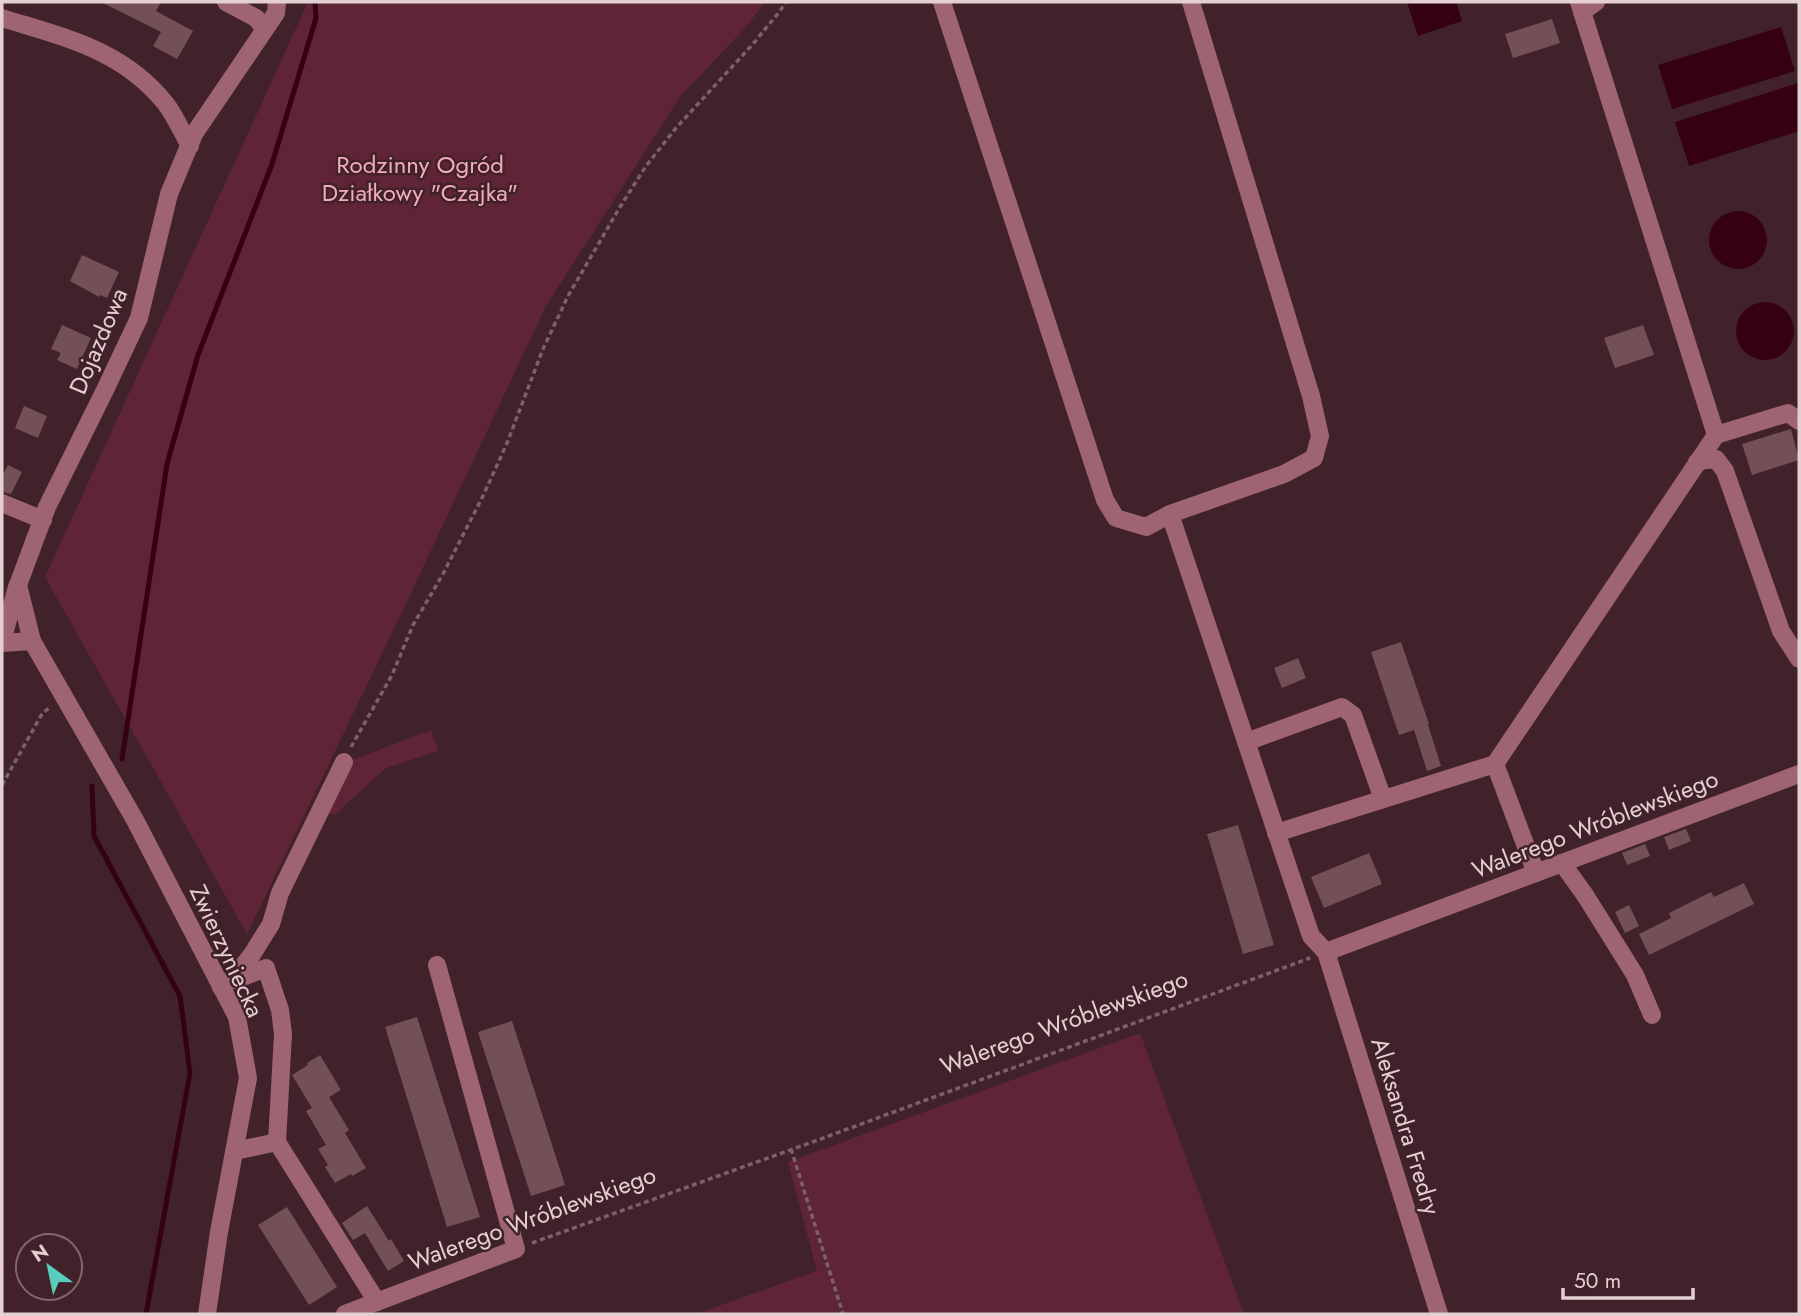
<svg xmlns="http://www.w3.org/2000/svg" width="1801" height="1316" viewBox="0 0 1801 1316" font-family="Jost,sans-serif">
	<rect width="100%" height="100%" fill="#41222a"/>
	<g fill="#5f2536">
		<path d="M308,2H765L747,26L680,97L546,306L403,610L247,934L45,577Z"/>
		<path d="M431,730L438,751L386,768L334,815L326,813L352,760Z"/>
		<path d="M1140,1033L1244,1314H696L817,1271L788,1162Z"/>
	</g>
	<g fill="#360014">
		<path d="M1407,2H1456L1462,21L1418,36Z"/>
		<path d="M1781,27L1795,71L1672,109L1658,65Z"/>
		<path d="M1798,83L1799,131L1689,166L1675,122Z"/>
		<circle cx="1738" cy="240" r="29"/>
		<circle cx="1765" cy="331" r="29"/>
	</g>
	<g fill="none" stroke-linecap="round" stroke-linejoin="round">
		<g stroke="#360014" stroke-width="5">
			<path d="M122,759L167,464L198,355L272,164L316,18L315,2"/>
			<path d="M92,786L94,836L180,996L190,1073L146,1314"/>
		</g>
	</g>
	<g fill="#734f57">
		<path d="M101,2H161L156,11L193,31L177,59L153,46L161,32Z"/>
		<path d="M1552,19L1560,43L1513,58L1505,34Z"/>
		<path d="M82,255L119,272L107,298L100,295L99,297L70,281Z"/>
		<path d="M62,325L91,338L77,369L57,360L61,353L51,349Z"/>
		<path d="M1643,325L1654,355L1615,368L1604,338Z"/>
		<path d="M24,406L47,416L38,438L15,428Z"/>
		<path d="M1791,429L1799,460L1752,475L1742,444Z"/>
		<path d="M8,465L22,472L11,494L2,492V476Z"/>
		<path d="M1401,642L1429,724L1428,725L1441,766L1427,771L1414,730L1399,735L1371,652Z"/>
		<path d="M1298,658L1306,678L1282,688L1274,668Z"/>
		<path d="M1238,825L1274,945L1243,954L1207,834Z"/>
		<path d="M1686,829L1691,841L1669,850L1664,837Z"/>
		<path d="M1645,844L1650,856L1627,865L1622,853Z"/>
		<path d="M1369,853L1382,884L1324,908L1311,877Z"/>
		<path d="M1744,883L1754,904L1649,955L1639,934L1671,918L1669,913L1711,892L1714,897Z"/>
		<path d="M1629,905L1639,926L1625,933L1615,912Z"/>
		<path d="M417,1017L480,1217L447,1227L385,1027Z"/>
		<path d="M512,1021L565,1185L531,1196L478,1032Z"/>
		<path d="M320,1055L341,1090L329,1097L349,1130L345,1133L366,1168L352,1176L351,1174L335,1183L325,1167L328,1165L318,1149L326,1145L306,1111L312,1108L292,1075L308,1065L307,1063Z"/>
		<path d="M367,1206L389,1241L391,1239L404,1261L388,1271L365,1233L353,1240L342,1223Z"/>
		<path d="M287,1207L337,1287L309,1305L258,1225Z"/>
	</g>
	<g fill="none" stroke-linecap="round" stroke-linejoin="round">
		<g stroke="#7c6168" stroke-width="3.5" stroke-dasharray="5 3.5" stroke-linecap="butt">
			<path d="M351,747L392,675L413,625L443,574L484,494L507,443L543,349L568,296L620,207L646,166L676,128L752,45L780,11L786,2"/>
			<path d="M2,785L42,714L50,707"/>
			<path d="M791,1149L843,1314"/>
			<path d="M532,1243L818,1140L1310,958"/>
		</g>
		<g stroke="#9e6472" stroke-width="18">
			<path d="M226,2L256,18L265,29"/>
			<path d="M942,2L1105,500L1116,518L1146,527L1170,514L1284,474L1314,458L1320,436L1311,396L1191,2"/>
			<path d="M1582,12L1596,2"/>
			<path d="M2,18C65,38 122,49 166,104C175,116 182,132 190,146"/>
			<path d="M1716,435L1788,413L1799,421"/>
			<path d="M1697,462L1706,460L1716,459L1725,471L1781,631L1799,659"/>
			<path d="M2,503L43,520"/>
			<path d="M1170,514L1311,936L1326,952L1439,1314"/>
			<path d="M2,641L17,587"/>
			<path d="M32,641L135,820L237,1017L248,1078L219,1232L207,1314"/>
			<path d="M2,643L32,641L18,585L47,507L105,390L139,318L169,194L194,134L276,13L277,2"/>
			<path d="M1246,742L1342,707L1353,715L1383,799"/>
			<path d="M1276,833L1495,764"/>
			<path d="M1562,863L1585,895L1635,975L1652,1015"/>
			<path d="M1536,873L1495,764L1716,435L1579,2"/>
			<path d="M1326,952L1799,774"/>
			<path d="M235,980L266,968L280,1010L283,1034L277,1142"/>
			<path d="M221,987L235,977L253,953L271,924L280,893L344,762"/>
			<path d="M235,1151L277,1142L377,1302"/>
			<path d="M345,1314L516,1249L437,965"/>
		</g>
	</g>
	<g text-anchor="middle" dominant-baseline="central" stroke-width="5" stroke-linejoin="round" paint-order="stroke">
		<g font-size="24" fill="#f2abbc" stroke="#41222a">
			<text x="420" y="164">Rodzinny Ogród<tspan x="420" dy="28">Działkowy "Czajka"</tspan></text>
		</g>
		<g font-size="24" fill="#e4cfd3" stroke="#41222a">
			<text transform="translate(98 341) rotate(-67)">Dojazdowa</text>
			<text transform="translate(1595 824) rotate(-21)">Walerego Wróblewskiego</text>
			<text transform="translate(227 951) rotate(65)">Zwierzyniecka</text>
			<text transform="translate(1064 1022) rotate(-20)">Walerego Wróblewskiego</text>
			<text transform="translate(1406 1126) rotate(73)">Aleksandra Fredry</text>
			<text transform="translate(532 1218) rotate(-20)">Walerego Wróblewskiego</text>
		</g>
	</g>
	<rect width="1801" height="1316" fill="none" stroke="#e4cfd3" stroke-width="7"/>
	<g transform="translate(49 1267) rotate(327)"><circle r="33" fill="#41222a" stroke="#82676e" stroke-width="2"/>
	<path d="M0-5L12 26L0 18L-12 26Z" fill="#59cebf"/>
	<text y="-10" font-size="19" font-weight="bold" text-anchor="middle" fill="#e4cfd3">N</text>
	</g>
	<path d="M1563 1288v10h130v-10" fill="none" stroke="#e4cfd3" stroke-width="3.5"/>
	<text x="1574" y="1288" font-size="21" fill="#e4cfd3" stroke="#41222a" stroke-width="5" paint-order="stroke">50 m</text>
</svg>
